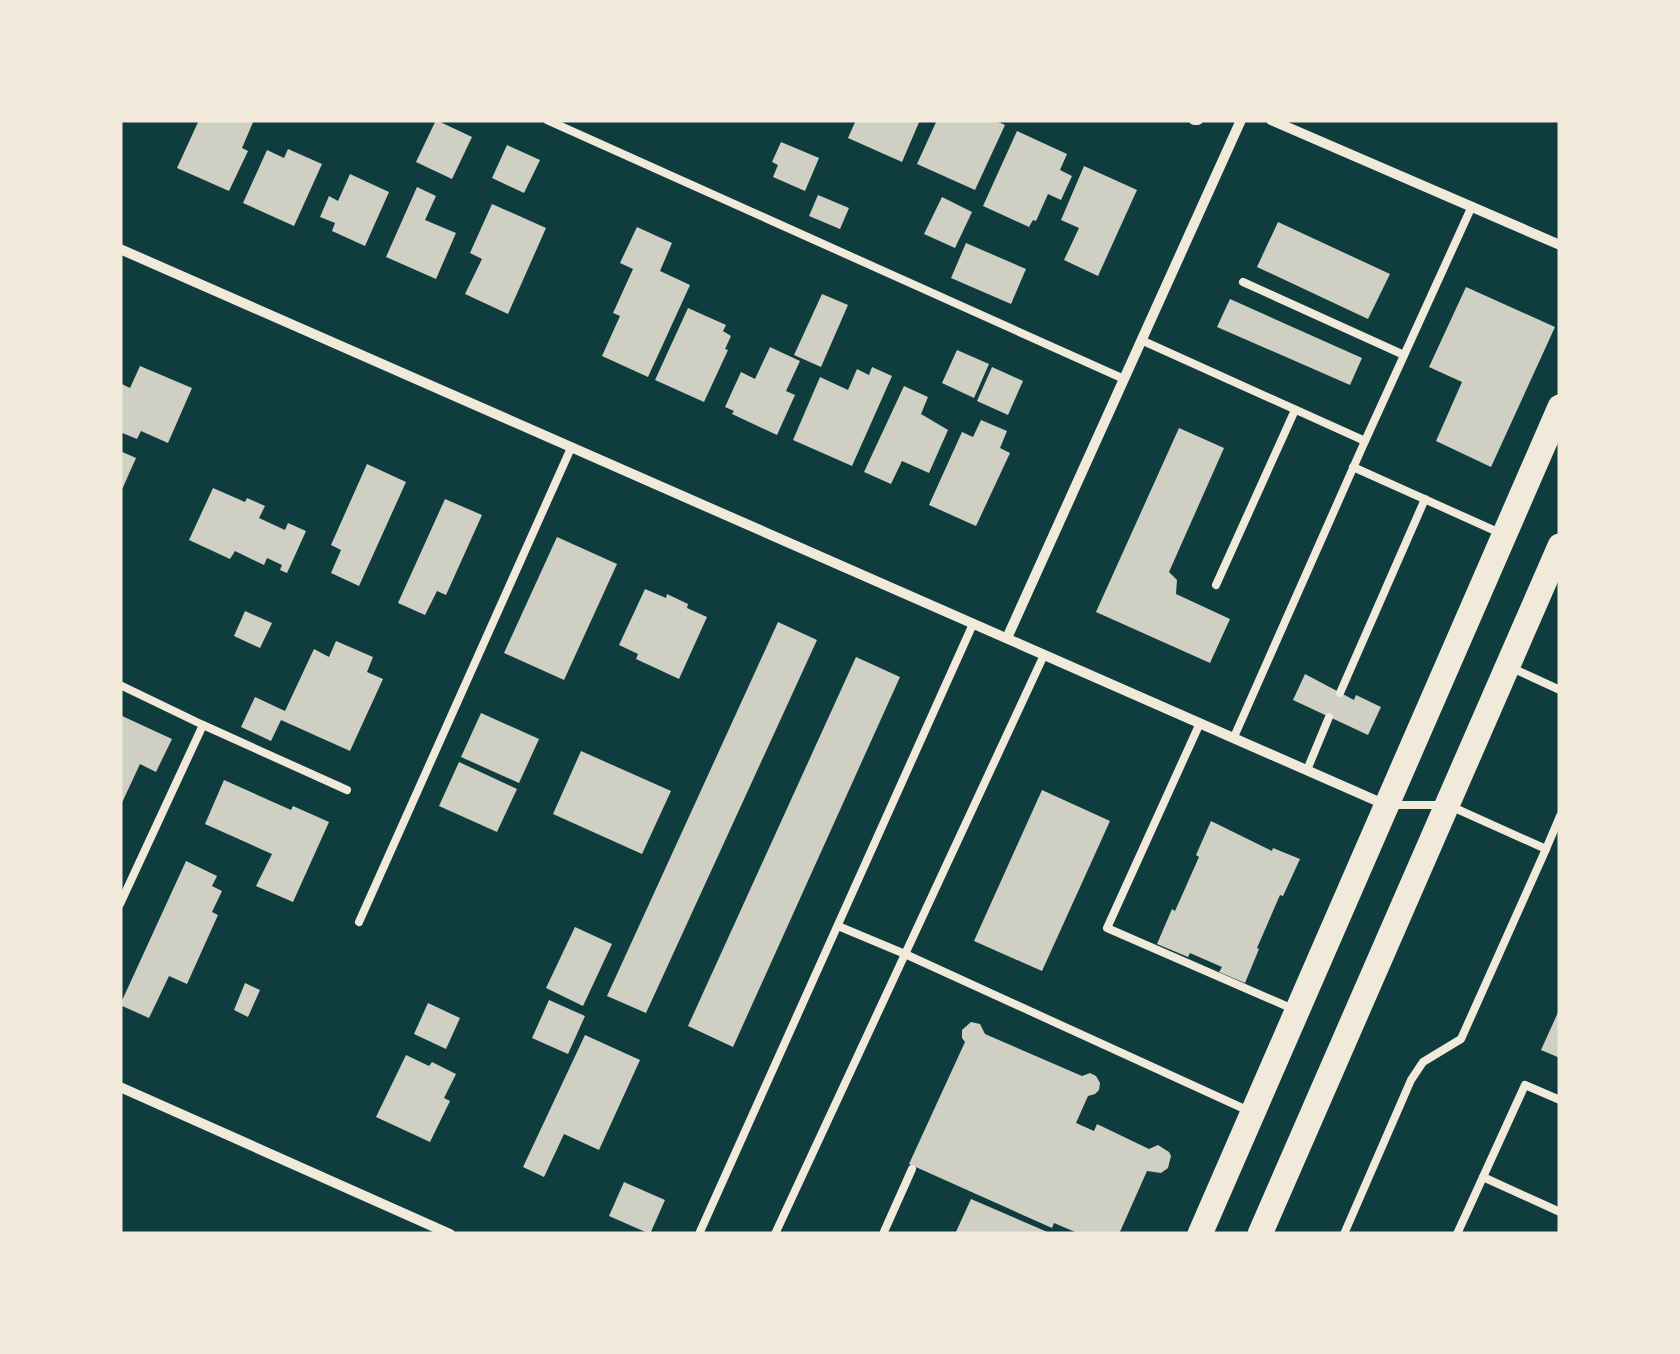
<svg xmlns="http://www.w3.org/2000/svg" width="1680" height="1354" viewBox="0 0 1680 1354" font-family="'DejaVu Sans',sans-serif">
	<rect width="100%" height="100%" fill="#0f3d3e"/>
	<g fill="#cfcfc3">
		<path d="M199,120H254L242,148L248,151L229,191L177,168Z"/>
		<path d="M436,120L472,137L452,179L416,162Z"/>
		<path d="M856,120H920L902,162L848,138Z"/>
		<path d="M937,120H994L1005,125L975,190L917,164Z"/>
		<path d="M1017,131L1067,154L1060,170L1072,176L1061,200L1048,194L1036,221L1033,220L1029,227L983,206Z"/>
		<path d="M781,142L819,158L805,191L773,177L778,165L772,162Z"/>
		<path d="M507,145L540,160L524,193L492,178Z"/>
		<path d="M288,149L322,164L294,226L243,203L267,150L284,158Z"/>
		<path d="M1084,166L1137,190L1098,276L1064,260L1079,228L1061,220Z"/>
		<path d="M350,174L389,192L365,246L332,231L335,223L320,217L329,196L338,201Z"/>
		<path d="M417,187L436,196L425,220L456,233L436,279L386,257Z"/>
		<path d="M818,195L849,208L840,229L809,216Z"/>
		<path d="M942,197L972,212L955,248L924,234Z"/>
		<path d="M492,204L546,228L508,314L465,294L482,259L470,253Z"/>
		<path d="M1278,222L1390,274L1368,319L1257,267Z"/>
		<path d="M637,227L672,243L660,271L690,285L648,377L602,356L620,316L613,313L633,269L620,263Z"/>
		<path d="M966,243L1026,269L1011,304L951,278Z"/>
		<path d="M1466,287L1555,327L1491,467L1436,441L1462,382L1429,367Z"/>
		<path d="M822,294L848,305L821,367L794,355Z"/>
		<path d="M1230,299L1362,358L1350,385L1217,327Z"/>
		<path d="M688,308L726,325L723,331L731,336L725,349L728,350L704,402L655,380Z"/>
		<path d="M770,347L800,361L786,391L795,395L777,435L732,414L734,411L725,407L741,372L755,379Z"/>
		<path d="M957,350L989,364L974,398L942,383Z"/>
		<path d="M140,366L192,388L168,443L141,431L137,439L120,432V383L130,388Z"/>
		<path d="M872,367L892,376L852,466L793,440L820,377L848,390L857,369L869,375Z"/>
		<path d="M992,367L1023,381L1008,415L977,401Z"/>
		<path d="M904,386L928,397L921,414L948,430L929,473L902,461L891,484L864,472Z"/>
		<path d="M981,420L1007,431L1000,448L1010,453L976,526L929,505L962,432L973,437Z"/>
		<path d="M1179,428L1224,448L1169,572L1177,580L1176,594L1230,619L1210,663L1096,612Z"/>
		<path d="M120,451L136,458L120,494Z"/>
		<path d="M367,464L406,482L359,586L331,573L341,550L331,545Z"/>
		<path d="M213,488L245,502L247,498L265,506L259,518L285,530L288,523L306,531L287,573L280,570L282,565L267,558L264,565L235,551L230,559L189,540Z"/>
		<path d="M445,499L482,515L446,595L437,591L425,615L398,603Z"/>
		<path d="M557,537L617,564L564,680L504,653Z"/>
		<path d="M645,589L666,598L667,594L688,604L687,608L707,617L679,679L636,659L638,654L619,645Z"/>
		<path d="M245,611L272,623L260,648L234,636Z"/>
		<path d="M778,622L817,640L646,1013L607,996Z"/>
		<path d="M336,641L373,657L367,672L383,679L350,751L281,720L271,741L241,727L255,697L285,711L314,649L329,657Z"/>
		<path d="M856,657L900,677L733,1047L688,1026Z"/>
		<path d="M1305,674L1354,700L1356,695L1381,707L1368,735L1293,700Z"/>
		<path d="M481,713L539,739L519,783L461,757Z"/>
		<path d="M120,715L172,739L156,772L140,764L120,807Z"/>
		<path d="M581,751L671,791L642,854L553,814Z"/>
		<path d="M459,762L517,789L497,832L439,806Z"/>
		<path d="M224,780L291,810L293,806L329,822L293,902L256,886L272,854L205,824Z"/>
		<path d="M1042,790L1110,821L1042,971L974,941Z"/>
		<path d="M1211,821L1272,851L1273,848L1300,859L1283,896L1280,895L1257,948L1259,949L1245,983L1219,972L1222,967L1190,953L1188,957L1157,944L1172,909L1175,911L1199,857L1196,855Z"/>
		<path d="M186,861L217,876L212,886L222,891L212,912L218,915L187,984L169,976L149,1018L120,1005Z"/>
		<path d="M575,927L612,944L583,1006L546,988Z"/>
		<path d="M245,983L260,990L248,1017L234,1010Z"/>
		<path d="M549,1000L585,1016L568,1054L532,1038Z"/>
		<path d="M428,1003L460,1018L446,1049L414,1034Z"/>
		<path d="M1560,1008V1058L1541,1050Z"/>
		<path d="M971,1022L980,1024L985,1034L1082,1076L1090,1073L1096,1076L1100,1083L1099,1090L1095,1094L1088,1096L1076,1123L1094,1131L1097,1124L1149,1149L1158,1145L1169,1152L1171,1156L1168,1168L1161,1173L1147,1171L1119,1234H1080L1054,1223L1052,1228L909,1164L965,1042L962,1038V1030Z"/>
		<path d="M585,1035L640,1060L599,1150L564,1134L544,1177L523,1167Z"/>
		<path d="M406,1055L429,1066L432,1062L456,1074L444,1098L450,1101L430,1142L376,1117Z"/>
		<path d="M624,1182L665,1200L650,1234L609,1216Z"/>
		<path d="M971,1199L1052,1234H955Z"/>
	</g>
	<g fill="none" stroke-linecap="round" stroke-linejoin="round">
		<g stroke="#f1e9da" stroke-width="8">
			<path d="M547,120L1124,379"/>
			<path d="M1243,282L1404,355"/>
			<path d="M1141,340L1365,441L1472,206"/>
			<path d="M1353,467L1500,533"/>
			<path d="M1216,585L1295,410"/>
			<path d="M1512,668L1560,690"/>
			<path d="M120,685L203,725L120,904"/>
			<path d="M1340,693L1425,499"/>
			<path d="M1200,723L1107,928L1293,1009"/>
			<path d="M203,725L347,790"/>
			<path d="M1234,737L1365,441"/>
			<path d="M1307,770L1329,717"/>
			<path d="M1390,805H1448L1546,849L1560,816"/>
			<path d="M359,922L571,448"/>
			<path d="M838,926L905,954L1249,1111"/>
			<path d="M1483,1177L1560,1212"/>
			<path d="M699,1234L973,624"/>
			<path d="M775,1234L1044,655"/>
			<path d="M883,1234L912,1169"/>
			<path d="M1344,1234L1411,1080L1423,1062L1461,1039L1546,849"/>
			<path d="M1457,1234L1525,1085L1560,1100"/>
		</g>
		<g stroke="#f1e9da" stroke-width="10">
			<path d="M1194,120H1198"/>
			<path d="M1271,120L1560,245"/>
			<path d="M120,249L1386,805"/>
			<path d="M1007,638L1241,120"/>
			<path d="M120,1087L450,1234"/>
		</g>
		<g stroke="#f1e9da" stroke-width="25">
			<path d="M1200,1234L1560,407"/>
			<path d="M1260,1234L1560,546"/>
		</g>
	</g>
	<rect width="1680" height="1354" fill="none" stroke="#f1e9da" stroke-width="245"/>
</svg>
